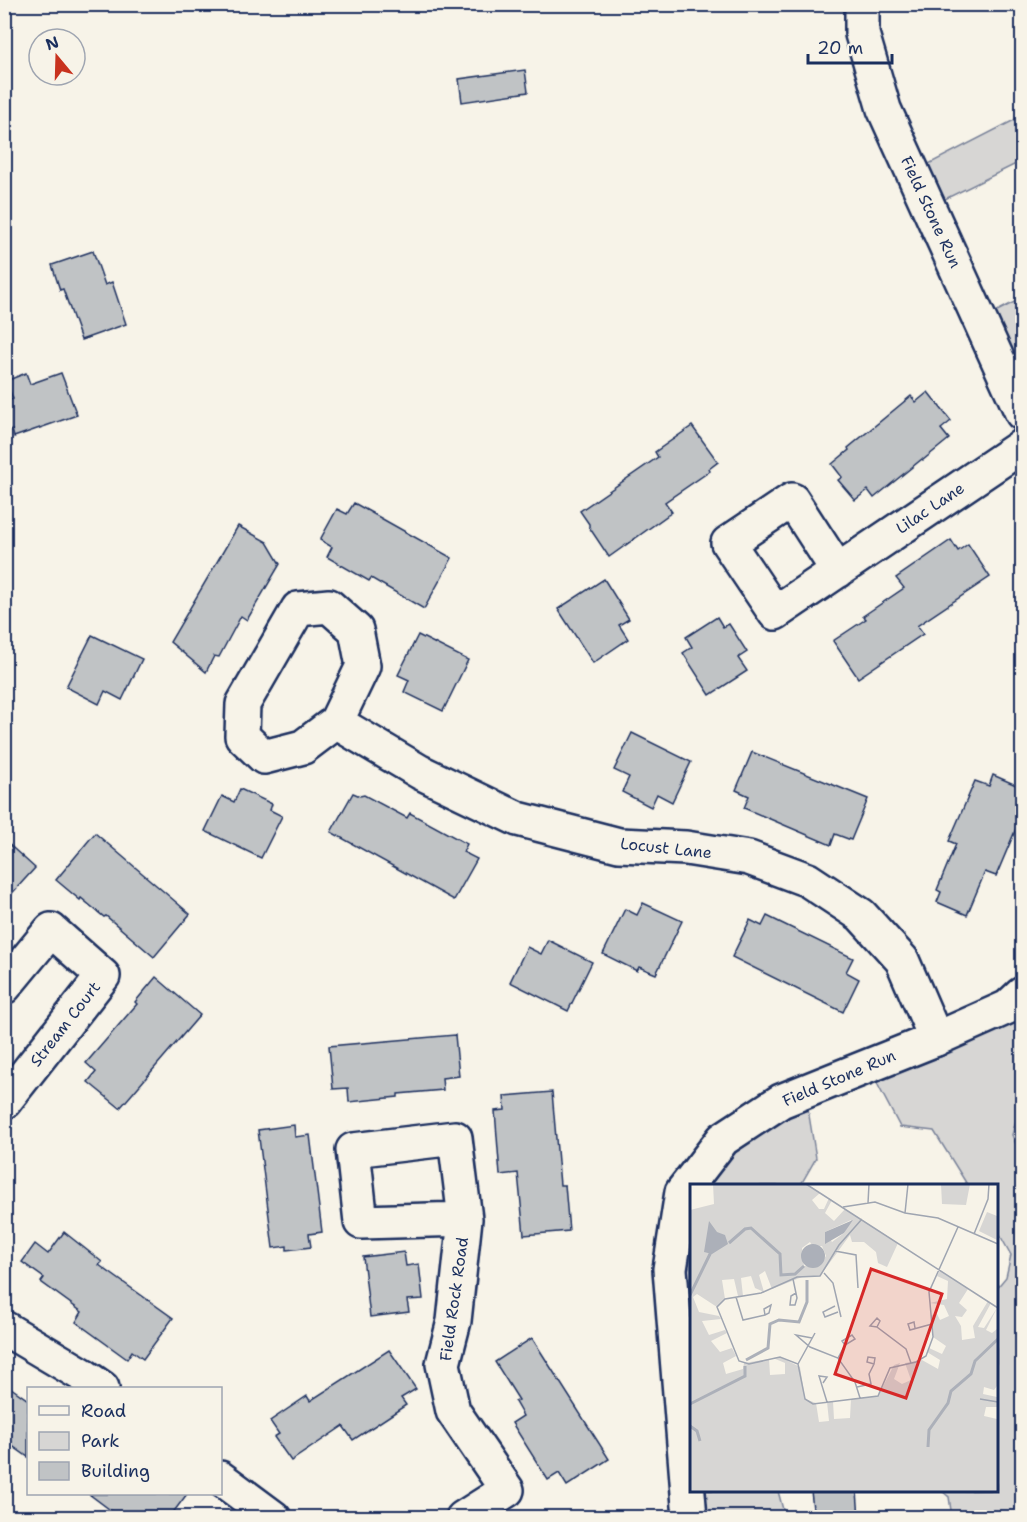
<svg xmlns="http://www.w3.org/2000/svg" width="1027" height="1522" viewBox="0 0 1027 1522" font-family="'Shantell Sans',sans-serif">
	<rect width="100%" height="100%" fill="#f7f3e8"/>
	<filter id="ink" filterUnits="userSpaceOnUse"><feTurbulence type="fractalNoise" baseFrequency=".0167" numOctaves="2"/><feDisplacementMap in="SourceGraphic" scale="12" xChannelSelector="R" yChannelSelector="G"/><feConvolveMatrix kernelMatrix="1 2 1 2 8 2 1 2 1" color-interpolation-filters="sRGB"/></filter>
	<g filter="url(#ink)">
		<g fill="#d7d6d4" stroke="#798299" stroke-width="1.5">
			<path d="M1022,116V161L929,207L913,172Z"/>
			<path d="M1022,298V413L980,320Z"/>
			<path d="M1022,994V1099L1012,1135L1022,1158V1517H952L949,1497L942,1491L996,1490V1289L1006,1277L1011,1255L996,1228V1186H968L934,1131L900,1127L868,1066Z"/>
			<path d="M805,1091L816,1158L800,1186H691V1490L778,1491L785,1517H690L682,1192Z"/>
		</g>
		<g fill="#c0c3c5" stroke="#1b2f5e" stroke-width="1.5">
			<path d="M525,70L528,92L462,102L459,79Z"/>
			<path d="M93,251L105,285L112,282L126,324L81,340L63,289L60,290L52,265Z"/>
			<path d="M26,373L30,384L61,373L77,415L14,437L12,430L4,433V402L13,399L6,381Z"/>
			<path d="M928,392L951,421L941,429L949,439L923,460L922,459L874,498L868,490L855,500L838,480L842,477L832,464L849,450L848,448L911,396L916,402Z"/>
			<path d="M692,426L718,462L709,469L710,471L665,502L672,512L609,557L589,527V524L580,511L658,457L655,452Z"/>
			<path d="M354,503L452,558L424,609L371,578L369,581L327,557L332,547L320,540L337,509L347,514Z"/>
			<path d="M238,526L267,542L280,564L247,620L241,616L219,657L214,656L206,672L170,642Z"/>
			<path d="M951,540L958,551L968,544L990,577L917,626L923,634L858,678L833,641L866,619L863,616L904,588L896,578Z"/>
			<path d="M604,579L629,619L619,625L628,639L593,663L558,609Z"/>
			<path d="M717,617L723,627L729,624L747,652L738,658L747,671L710,695L683,653L692,647L686,637Z"/>
			<path d="M92,635L142,659L122,700L105,691L99,704L66,687Z"/>
			<path d="M418,635L468,660L443,711L404,692L409,680L398,675Z"/>
			<path d="M632,733L691,762L672,802L657,794L651,807L622,792L629,777L614,770Z"/>
			<path d="M752,752L868,799L851,840L835,834L831,845L744,808L749,796L736,790Z"/>
			<path d="M993,775L1023,788V812L996,876L985,872L967,915L937,902L941,892L937,890L956,844L949,841L975,781L989,786Z"/>
			<path d="M240,789L272,804L270,810L282,816L261,858L205,831L222,796L234,802Z"/>
			<path d="M353,793L360,796L364,795L407,818L410,813L467,844L463,852L477,859L454,900L331,832Z"/>
			<path d="M95,833L190,914L154,957L106,916L104,917L81,898L80,900L56,880Z"/>
			<path d="M4,840L35,868L4,902Z"/>
			<path d="M643,903L682,921L656,974L639,967L637,971L603,954L625,909L637,915Z"/>
			<path d="M767,916L853,958L846,972L859,979L843,1012L732,957L750,920L762,926Z"/>
			<path d="M548,940L592,962L568,1011L510,982L527,947L541,954Z"/>
			<path d="M156,977L200,1015L120,1108L88,1082L96,1072L86,1063L137,1004L135,1002Z"/>
			<path d="M455,1035L459,1076L442,1078L443,1090L398,1094V1097L349,1102L348,1088L333,1089L329,1046Z"/>
			<path d="M552,1092L560,1185H565L569,1231L524,1235L518,1173L500,1175L495,1111L505,1110L504,1096Z"/>
			<path d="M294,1125L295,1137L310,1135L322,1232L309,1234L311,1247L287,1250V1246L273,1248L258,1130Z"/>
			<path d="M64,1232L102,1262L99,1265L173,1318L143,1359L132,1351L127,1359L76,1322L82,1312L41,1282L44,1278L22,1262L35,1244L48,1254Z"/>
			<path d="M404,1252L406,1266L419,1264L423,1299L407,1300L409,1312L370,1317L363,1257Z"/>
			<path d="M532,1338L609,1459L567,1486L559,1473L548,1480L512,1423L523,1416L515,1402L519,1400L495,1362Z"/>
			<path d="M389,1350L416,1389L401,1398L406,1405L353,1440L343,1426L291,1461L274,1437L279,1434L270,1421L307,1396L310,1401Z"/>
			<path d="M4,1383L28,1400V1457L4,1440Z"/>
			<path d="M811,1491H857L859,1518H814Z"/>
			<path d="M89,1494H187L169,1518H121Z"/>
		</g>
		<g fill="none" stroke-linecap="round" stroke-linejoin="round">
			<g stroke="#1b2f5e" stroke-width="38">
				<g id="street">
					<path d="M862,4V34L884,109L1022,413"/>
					<path d="M838,571L792,500L728,543L775,613L1022,446"/>
					<path d="M336,722L303,747L264,757L242,736L243,704L298,609L329,606L356,630L363,666L336,722L420,772L518,819L619,845L686,848L749,858L808,880L861,915L902,960L936,1039"/>
					<path d="M4,987L51,930L103,976L4,1102"/>
					<path d="M4,1328L83,1375L102,1388"/>
					<path d="M220,1478L274,1518"/>
					<path d="M463,1518L507,1490L453,1411L443,1364L454,1321L465,1219L455,1138L353,1150L361,1222L465,1219"/>
					<path d="M690,1518L670,1269L682,1192L723,1139L781,1101L936,1039L1008,1007L1022,994"/>
				</g>
			</g>
			<use href="#street" stroke="#f7f3e8" stroke-width="33"/>
		</g>
	</g>
	<g text-anchor="middle" dominant-baseline="central" stroke-width="4.5" stroke-linejoin="round" paint-order="stroke">
		<g font-size="16" fill="#1b2f5e" stroke="#f7f3e8">
			<text transform="translate(931 212) rotate(65)">Field Stone Run</text>
			<text transform="translate(930 508) rotate(-34)">Lilac Lane</text>
			<text transform="translate(666 848) rotate(6)">Locust Lane</text>
			<text transform="translate(65 1024) rotate(-52)">Stream Court</text>
			<text transform="translate(839 1078) rotate(-23)">Field Stone Run</text>
			<text transform="translate(454 1299) rotate(-82)">Field Rock Road</text>
		</g>
	</g>
	<g transform="translate(690 1184)">
		<rect width="308" height="308" fill="#f7f3e8"/>
		<path d="M23,0H116L130,9L122,16L129,25H134L139,14L142,16L135,29L144,37L155,25L208,59L197,83L188,79L186,68L174,58H162L160,51L130,92L112,93L82,105L75,87L69,91L74,108L65,104L61,92L51,94L53,112H48L44,95L32,96L35,115L27,123L7,110L3,113L9,128L29,132L31,135L12,137L19,151L35,146L37,149L21,157L30,168L42,164L46,172L33,179L36,190L53,185L54,179L79,175L80,191L95,190V179L83,174L90,173L110,183L115,215L126,219L129,238L139,237L137,218L143,217L144,235L160,234L161,215L188,212L204,181L210,179L204,195L212,200L221,196L215,179L232,176L248,185L250,176L237,168L239,164L252,170L256,162L243,153L241,131L247,130L250,136L259,132L254,121L240,119L257,115L258,97L247,92L250,86L278,105L269,119L277,126L272,133L265,132L271,142L272,156L285,154L283,142L298,117L301,119L288,143L294,144L307,124L296,146L302,149L307,145V202L304,206L294,203L293,210L307,213V223H296L294,232L307,235V307H0V26L24,20ZM161,36L154,49L142,58L135,48ZM120,58L123,63L132,62L136,72L131,78L114,82L112,64ZM251,0H280L276,21L252,20ZM297,28L307,32V56L289,47Z" fill="#d7d6d4" fill-rule="evenodd"/>
		<path d="M163,36L154,49L135,60V48ZM19,37L27,48L35,51L38,60L22,70L14,68ZM111 72a12 12 0 1 1 24 0a12 12 0 1 1-24 0Z" fill="#acb0b9"/>
		<path fill="none" stroke="#acb0b9" stroke-width="3" d="M39,59L55,45L61,44L90,70L91,91L105,90L114,82M0,111L21,68M56,176L78,164L80,140L89,136L109,138L117,118V96M0,220L55,192V182M0,242L7,247L10,257M238,263L239,246L258,219L261,207L281,190L285,177L308,155"/>
		<path fill="none" stroke="#9fa5b1" stroke-width="1.5" d="M116,0L308,124M178,19L179,0M153,23L185,18L215,29L248,34L308,60M215,29L218,0M172,35L149,61L130,92L107,93L71,109L35,115L27,123L49,177L59,180L90,173L108,180L115,215L123,220L188,212L200,184L226,178L236,172L243,153L239,108L268,43M284,50L298,15L299,0M145,67L166,71L168,104M134,89L143,99L151,133M103,95L107,114L105,121H100L101,112L106,109M46,113L53,136L75,131L79,129L81,121L74,125L75,131M145,122L133,128L135,133L148,128M187,143L180,142L187,134L190,137L187,143L216,165L221,179M225,144L224,138L218,140L220,146L242,140M122,154L106,151L120,163L148,174L165,198L170,214M148,174L155,161L165,155L162,151L152,157L155,161M108,180L125,149M133,199L137,193L129,192L137,218M167,203L181,200L179,190L184,180L185,174L178,173L177,178L184,180M290,215L308,218"/>
		<path fill="#d62828" fill-opacity="0.15" stroke="#d62828" stroke-width="3" d="M181,85L252,110L216,214L145,190Z"/>
		<rect width="308" height="308" fill="none" stroke="#1b2f5e" stroke-width="3"/>
	</g>
	<rect width="1027" height="1522" fill="none" stroke="#f7f3e8" stroke-width="24"/>
	<rect x="12" y="12" width="1003" height="1498" fill="none" stroke="#1b2f5e" stroke-width="2" filter="url(#ink)"/>
	<rect x="27" y="1387" width="195" height="108" fill="#f7f3e8" stroke="#9fa5b1" stroke-width="1.5"/>
	<rect x="39" y="1406" width="30" height="9" fill="#f7f3e8" stroke="#9fa5b1" stroke-width="1.5"/>
	<text x="81" y="1417" font-size="18" fill="#1b2f5e">Road</text>
	<rect x="39" y="1432" width="30" height="18" fill="#d7d6d4" stroke="#9fa5b1" stroke-width="1.5"/>
	<text x="81" y="1447" font-size="18" fill="#1b2f5e">Park</text>
	<rect x="39" y="1462" width="30" height="18" fill="#c0c3c5" stroke="#9fa5b1" stroke-width="1.5"/>
	<text x="81" y="1477" font-size="18" fill="#1b2f5e">Building</text>
	<g transform="translate(57 57) rotate(341)"><circle r="28" fill="#f7f3e8" stroke="#9fa5b1" stroke-width="1.5"/>
	<path d="M0-4.5L10 22L0 15L-10 22Z" fill="#c8321e"/>
	<text y="-9" font-size="16" font-weight="bold" text-anchor="middle" fill="#1b2f5e">N</text>
	</g>
	<path d="M808 54v9h84v-9" fill="none" stroke="#1b2f5e" stroke-width="3"/>
	<text x="817" y="54" font-size="18" fill="#1b2f5e" stroke="#f7f3e8" stroke-width="4.5" paint-order="stroke">20 m</text>
</svg>
